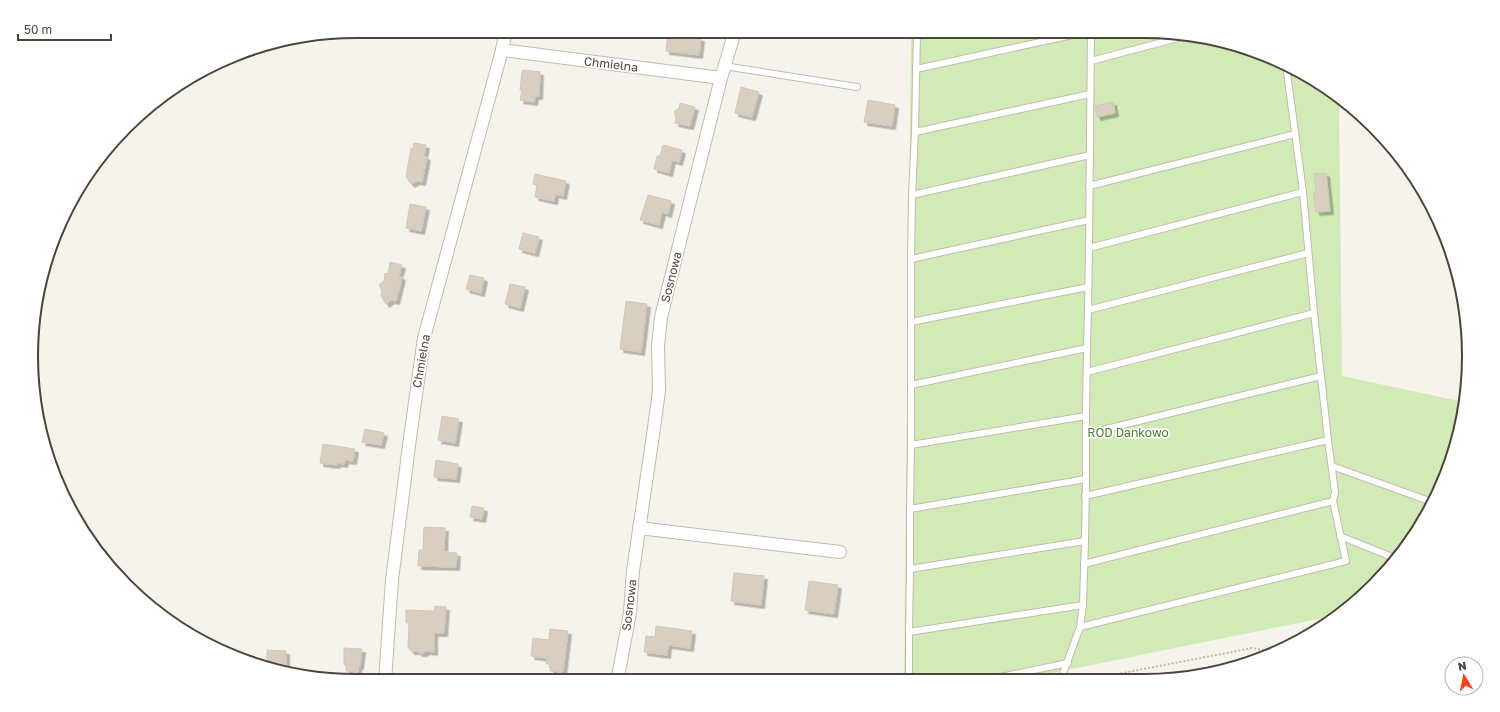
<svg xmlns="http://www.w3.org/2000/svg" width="1500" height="712" viewBox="0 0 1500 712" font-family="'Golos Text',sans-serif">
	<defs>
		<filter id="shadow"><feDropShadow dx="3.5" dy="3.5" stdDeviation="0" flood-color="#0004"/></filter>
	</defs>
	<rect width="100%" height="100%" fill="#f6f3ec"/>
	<path fill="#d2eab5" d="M911,31H1144L1207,37L1268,56L1324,86L1339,98L1342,376L1464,402L1463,419L1444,480L1402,554L1342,614L1023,679H904Z"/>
	<g fill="#d8cfc1" stroke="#d3c7b4" filter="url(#shadow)">
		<path d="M668,33L701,38L699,55L666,51Z"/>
		<path d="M524,70L540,72L539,96H535L534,102L520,100L522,90H520L522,71Z"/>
		<path d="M741,87L759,92L752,117L735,113Z"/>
		<path d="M868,100L895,105L892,126L864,122Z"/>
		<path d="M1113,102L1115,113L1097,117L1095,106Z"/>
		<path d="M680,103L695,107L690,126L675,123L676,118L674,111L679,109Z"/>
		<path d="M414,143L426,145L424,156L427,157L422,182L417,181L411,184L406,177L411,148L413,149Z"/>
		<path d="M663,145L682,150L679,162L672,160L669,173L654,169L657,156H660Z"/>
		<path d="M1326,173L1330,211L1316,212L1313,193H1316L1314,174Z"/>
		<path d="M535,174L566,181L563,196L555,194L554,201L535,197L537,185L533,184Z"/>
		<path d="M648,195L671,201L668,214L662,212L659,225L640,220Z"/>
		<path d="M410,204L426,207L421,231L406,228Z"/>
		<path d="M523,233L539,237L535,253L519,249Z"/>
		<path d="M390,262L402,265L399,276L402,277L396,301L391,300L386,304L381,296L382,290L379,285L384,281L385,273L388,274Z"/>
		<path d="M470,275L484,278L481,293L466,289Z"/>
		<path d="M510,284L525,287L520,308L505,304Z"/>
		<path d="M626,301L647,304L641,352L620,349Z"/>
		<path d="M442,416L459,419L455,443L438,440Z"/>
		<path d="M365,429L384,433L381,445L362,442Z"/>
		<path d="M323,444L355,449L353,461L345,460L344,464L337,463V465L320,463Z"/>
		<path d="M436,460L458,464L456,479L434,477Z"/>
		<path d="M472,506L484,508L482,519L470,517Z"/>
		<path d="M424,527L445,528L444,552L457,553L456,567L418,566L419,550H423Z"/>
		<path d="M734,573L764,576L761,605L731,601Z"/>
		<path d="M809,581L838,585L834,614L805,610Z"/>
		<path d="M435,606L446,607L444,633H434V652L426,651L424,653H419L417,651H411L408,647L409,623H406V610L434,611Z"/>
		<path d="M656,626L692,631L690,648L668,645L667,655L644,652L646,636L655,637Z"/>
		<path d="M550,629L568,631L563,672L550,671L551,664H546L547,658L531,656L533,638L549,640Z"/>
		<path d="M344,648L362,649L360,666H358V672L346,671V665H344Z"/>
		<path d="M267,650L286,651V673L267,667Z"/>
	</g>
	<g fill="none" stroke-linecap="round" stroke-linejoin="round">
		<g stroke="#c2bbae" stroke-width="8">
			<g id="lane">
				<path d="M1091,61L1189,35"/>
				<path d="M1286,65L1303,192"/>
				<path d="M724,66L857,87"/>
				<path d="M916,69L1091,31"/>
				<path d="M915,132L1090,94"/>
				<path d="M1089,186L1295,134"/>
				<path d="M912,195L915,132L917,31"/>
				<path d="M1089,220L911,259L912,195L1090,155"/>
				<path d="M1089,248L1091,31"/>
				<path d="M1308,253L1088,310L1089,248L1303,192L1314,313"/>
				<path d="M911,322V259"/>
				<path d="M1087,348L1088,310"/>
				<path d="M1087,372L1314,313L1321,376"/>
				<path d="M911,385V445"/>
				<path d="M1328,440L1335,492L1333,501"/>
				<path d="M1332,466L1432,502"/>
				<path d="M1086,479V416"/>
				<path d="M1085,496L1328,440L1321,376L1086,434"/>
				<path d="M1340,536L1397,559"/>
				<path d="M1084,564L1333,501L1346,561L1080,627L1083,605L909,632L910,569L1085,541L1086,479L910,509L911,445L1086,416L1087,348L911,385V322L1088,287"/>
				<path d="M910,569V509"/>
				<path d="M1083,605L1085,541"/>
				<path d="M909,632V679"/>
				<path d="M991,679L1068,663"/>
				<path d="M1061,679L1080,627"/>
			</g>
		</g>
		<g stroke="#c2bbae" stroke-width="14">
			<g id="street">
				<path d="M502,50L506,31"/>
				<path d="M639,528L840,552"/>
				<path d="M616,680L618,677L630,613L633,571L654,428L659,391L658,346L661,317L721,78L735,31"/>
				<path d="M385,681L392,580L410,438L424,338L502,50L721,78"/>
			</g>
		</g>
		<path stroke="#c4b79f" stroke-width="2" stroke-dasharray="2 2" stroke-linecap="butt" d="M1097,678L1252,648L1269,651L1283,648"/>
		<use href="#lane" stroke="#fff" stroke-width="6"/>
		<use href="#street" stroke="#fff" stroke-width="12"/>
	</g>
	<g text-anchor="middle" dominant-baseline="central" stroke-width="3.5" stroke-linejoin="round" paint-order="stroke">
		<g font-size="12" fill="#4b4439" stroke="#fff">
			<text transform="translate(611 64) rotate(7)">Chmielna</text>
			<text transform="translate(671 277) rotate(-76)">Sosnowa</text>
			<text transform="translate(421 361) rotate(-80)">Chmielna</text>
			<text transform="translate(629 605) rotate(-83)">Sosnowa</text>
		</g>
		<g font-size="12" fill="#4a7f2a" stroke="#fff">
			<text x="1128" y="432">ROD Dankowo</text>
		</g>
	</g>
	<path d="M0 0H1500V712H0ZM356 38H1144A318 318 0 0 1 1462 356V356A318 318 0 0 1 1144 674H356A318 318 0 0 1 38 356V356A318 318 0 0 1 356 38Z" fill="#fff" fill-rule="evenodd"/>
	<path fill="none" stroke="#4b4439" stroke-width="2" d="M356 38H1144A318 318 0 0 1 1462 356V356A318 318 0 0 1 1144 674H356A318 318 0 0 1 38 356V356A318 318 0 0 1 356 38Z"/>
	<g transform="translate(1464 676) rotate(350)"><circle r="19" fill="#ffffff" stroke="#b7b4b0"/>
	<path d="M0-3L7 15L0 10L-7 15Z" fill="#fc3f1d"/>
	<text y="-6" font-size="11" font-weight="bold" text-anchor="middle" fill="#4b4439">N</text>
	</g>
	<path d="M18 34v6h93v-6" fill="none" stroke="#4b4439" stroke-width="2"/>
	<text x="24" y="34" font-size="12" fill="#4b4439" stroke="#ffffff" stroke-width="3" paint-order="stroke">50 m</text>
</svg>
